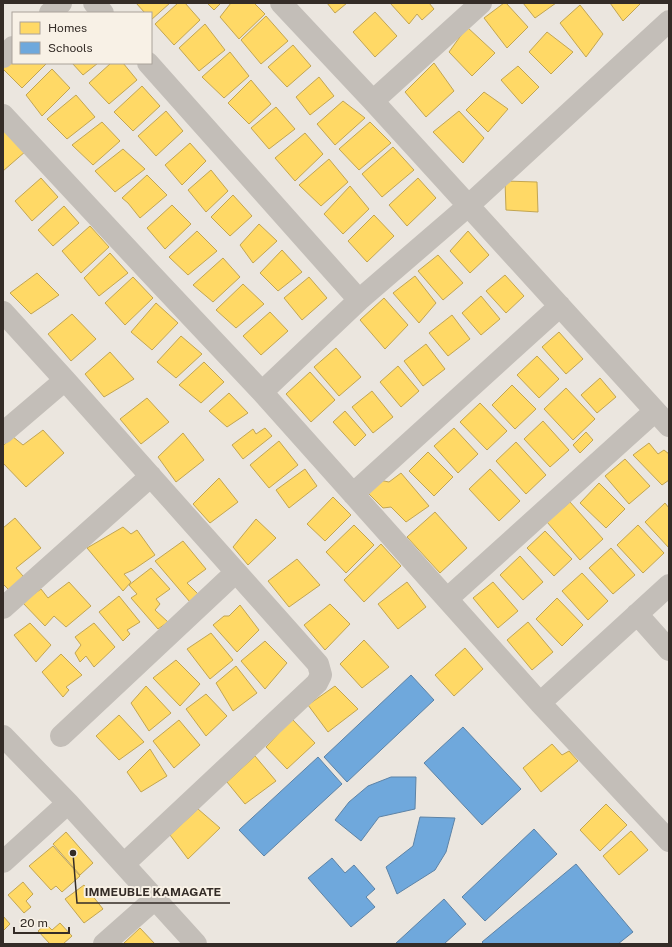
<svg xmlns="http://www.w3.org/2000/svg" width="672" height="947" viewBox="0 0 672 947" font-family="'Public Sans',sans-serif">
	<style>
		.homes { fill: #ffd966; stroke: #c2a553 }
		.schools { fill: #6fa8dc; stroke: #5d83a6 }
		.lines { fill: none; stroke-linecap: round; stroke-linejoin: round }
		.minor { stroke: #c3beb8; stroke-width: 22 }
		.leader { fill: none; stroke: #342c27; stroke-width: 1.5 }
		.callout-dot { fill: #342c27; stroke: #f8f1e6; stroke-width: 1.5 }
		.callout-label { font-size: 12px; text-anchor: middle; font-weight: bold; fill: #342c27; stroke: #f8f1e6; stroke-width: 4; stroke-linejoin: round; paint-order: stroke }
	</style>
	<rect width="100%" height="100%" fill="#ebe6df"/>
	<path class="homes" d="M136,3H170L151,20V13H145Z
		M178,3H185L200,20L174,45L155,24Z
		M207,3H221L214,10Z
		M231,3H254L265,14L239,39L220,17Z
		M327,3H347L335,13Z
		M390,3H429L434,9L422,20L417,14L409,24Z
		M504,3H506L528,27L507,48L484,18Z
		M523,3H556L535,18Z
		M610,3H641L623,21Z
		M580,5L603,34L586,57L560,23Z
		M375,12L397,36L375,57L353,32Z
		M266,16L288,41L261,64L241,40Z
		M205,24L225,50L199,71L179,48Z
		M467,27L495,53L472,76L449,52Z
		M547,32L573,52L551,74L529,52Z
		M293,45L311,66L287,87L268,67Z
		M13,51V63H47L22,88L3,69V61Z
		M230,52L249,76L224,98L202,77Z
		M72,63H98L83,75Z
		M111,63H123L137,80L109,104L89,83Z
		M434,63L454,91L426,117L405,92Z
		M518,66L539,87L522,104L501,80Z
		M52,69L70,88L42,116L26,95Z
		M319,77L334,96L310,115L296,97Z
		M251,80L271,104L249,124L228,103Z
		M142,86L160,106L133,131L114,112Z
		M484,92L508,109L488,132L466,110Z
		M76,95L95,117L67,139L47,119Z
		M343,101L365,118L335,145L317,124Z
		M276,107L295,129L269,149L251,128Z
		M166,111L183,131L156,156L138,136Z
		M459,111L484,138L463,163L433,132Z
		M102,122L120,141L93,165L72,145Z
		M370,122L391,143L359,170L339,149Z
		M6,129L26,151L3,171V132Z
		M305,133L323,154L295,181L275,158Z
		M190,143L206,161L182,185L165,165Z
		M393,147L414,170L382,197L362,174Z
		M123,149L145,169L115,192L95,171Z
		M329,159L348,182L321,206L299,185Z
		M211,170L228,191L206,212L188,190Z
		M147,175L167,195L140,218L128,203L122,198Z
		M41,178L58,197L32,221L15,201Z
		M418,178L436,198L407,226L389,205Z
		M505,181L537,182L538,212L506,210Z
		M350,186L369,209L343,234L324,214Z
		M233,195L252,216L230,236L211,217Z
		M172,205L191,224L165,249L147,228Z
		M64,206L79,223L53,246L38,230Z
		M374,215L394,236L367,262L348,241Z
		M259,224L277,241L253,263L240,245Z
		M90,226L109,247L81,273L62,251Z
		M197,231L217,251L188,275L169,257Z
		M468,231L489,255L470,273L450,251Z
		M282,250L302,272L278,291L260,273Z
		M110,253L128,273L99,296L84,278Z
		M438,255L463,283L443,300L418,271Z
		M223,258L240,277L213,302L193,285Z
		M37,273L59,295L31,314L10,293Z
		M505,275L524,296L506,313L486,291Z
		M415,276L436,303L419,323L393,293Z
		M133,277L153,298L125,325L105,303Z
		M309,277L327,298L302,320L284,298Z
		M243,284L264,304L236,328L216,310Z
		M481,296L500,319L481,335L462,313Z
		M384,298L408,325L385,349L360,320Z
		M156,303L178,323L152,350L131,332Z
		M270,312L288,331L261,355L243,336Z
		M72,314L96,339L71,361L48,334Z
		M452,315L470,339L448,356L429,333Z
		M559,332L583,359L566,374L542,347Z
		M181,336L202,354L176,378L157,362Z
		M426,344L445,369L423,386L404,361Z
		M336,348L361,377L339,396L314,367Z
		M110,352L134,379L104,397L85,374Z
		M537,356L559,379L539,398L517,375Z
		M204,362L224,382L201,403L179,385Z
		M398,366L419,391L401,407L380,382Z
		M310,372L335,400L311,422L286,394Z
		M600,378L616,397L597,413L581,395Z
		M512,385L536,409L515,429L492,405Z
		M566,388L595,419L573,440L544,409Z
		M372,391L393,417L373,433L352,407Z
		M229,393L248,413L227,427L209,411Z
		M147,398L169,422L141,444L120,419Z
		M480,403L507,431L487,450L460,422Z
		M345,411L366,435L355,446L333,422Z
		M543,421L569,450L550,467L524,439Z
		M265,428L272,436L243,459L232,445L253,429L256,434Z
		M454,428L478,454L458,473L434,446Z
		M43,430L64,453L26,487L3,463V446L12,436L23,445Z
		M586,432L593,440L580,453L573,445Z
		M183,433L204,460L176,482L158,457Z
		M279,441L298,465L269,488L250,465Z
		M516,442L546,475L526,494L496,461Z
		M649,443L658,454L664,450L669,454V480L662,485L633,455Z
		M428,452L453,477L434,496L409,471Z
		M625,459L650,486L629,504L605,476Z
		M305,469L317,486L289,508L276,490Z
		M490,469L520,501L499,521L469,489Z
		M401,473L429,506L406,522L391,507L383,508L367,492L379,480L389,482Z
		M219,478L238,502L210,523L193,504Z
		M599,483L625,509L606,528L580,503Z
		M333,497L351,515L325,541L307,524Z
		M570,502L603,539L580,560L547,522Z
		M665,503L669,508V548L645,522Z
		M435,512L467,548L440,573L407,537Z
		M15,518L41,548L16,568L23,576L9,590L3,584V528Z
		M256,519L276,538L248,565L233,547Z
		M354,525L374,545L346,573L326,552Z
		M638,525L664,553L643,573L617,545Z
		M123,527L131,534L137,530L155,555L133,570L124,574L131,582L123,591L87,548Z
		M545,531L572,559L554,576L527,548Z
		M183,541L206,569L187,583L199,595L190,602L155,561Z
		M381,544L401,566L364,602L344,580Z
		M611,548L635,575L613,594L589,568Z
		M520,556L543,582L523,600L500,575Z
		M297,559L320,585L289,607L268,581Z
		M151,568L170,589L156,599L160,604L155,610L168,622L158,629L131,598L137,594L129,585Z
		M582,573L608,601L588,620L562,591Z
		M69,582L91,606L66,627L54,616L45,626L22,602L41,589L48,598Z
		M407,582L426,607L398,629L378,604Z
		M493,582L518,611L498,628L473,598Z
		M119,596L140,622L127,630L130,634L123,641L99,612Z
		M557,598L583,625L562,646L536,619Z
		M330,604L350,624L325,650L304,625Z
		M240,605L259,630L237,652L213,625L224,616H229Z
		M528,622L553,652L532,670L507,640Z
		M30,623L51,645L36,662L14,635Z
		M94,623L115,647L94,667L86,656L80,662L75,653L81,645L75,637Z
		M211,633L233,660L210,679L187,649Z
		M364,640L389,667L362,688L340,664Z
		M265,641L287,663L265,689L241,661Z
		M465,648L483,669L454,696L435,675Z
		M61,654L82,675L66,687L69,690L63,697L42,672Z
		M176,660L200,684L180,706L153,678Z
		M236,666L257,693L233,711L216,683Z
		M146,686L171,713L149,731L131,703Z
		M335,686L358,709L328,732L308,705Z
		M206,694L227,716L206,736L186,709Z
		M119,715L144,742L119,760L96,736Z
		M292,719L315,743L287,769L266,747Z
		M179,720L200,745L174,768L153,741Z
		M552,744L562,755L569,751L578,761L541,792L523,768Z
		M150,749L167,776L141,792L127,772Z
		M255,756L276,781L245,804L227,782Z
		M606,804L627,825L600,851L580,830Z
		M198,809L220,828L188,859L170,835Z
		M631,831L648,850L619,875L603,856Z
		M66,832L93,863L80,875L53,844Z
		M53,846L80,876L62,892L56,886L51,890L29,866Z
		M23,882L33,894L26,901L31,907L24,913L8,895Z
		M84,885L103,909L84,923L65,899Z
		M3,916L10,924L3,931Z
		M60,923L72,936L63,944H50L38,931L46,924L52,930Z
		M140,928L155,944H123Z"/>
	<path class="schools" d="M411,675L434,700L347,782L324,757Z
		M463,727L521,789L482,825L424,763Z
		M318,757L342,784L264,856L239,830Z
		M391,777H416L415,809L379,817L361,841L335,820L349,802L368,786Z
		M420,817L455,818L446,852L435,870L397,894L386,867L413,846Z
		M534,829L557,854L485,921L462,897Z
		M332,858L345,873L354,865L375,889L366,897L375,907L351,927L308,878Z
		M576,864L633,932L618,944H484L482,942Z
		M444,899L466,924L444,944H395Z"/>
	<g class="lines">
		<path class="minor" d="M94,3L103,13
			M281,3L373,101L669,426
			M50,13L61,3
			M3,57L13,47
			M148,63L359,300
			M373,101L481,3
			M3,115L150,273L262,392L540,703L669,841
			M3,312L65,380L318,664L321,675L317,683L124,864
			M262,392L359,300L468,206L669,21
			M3,433L65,380
			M353,494L560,306
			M447,599L655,411
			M3,608L151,476
			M637,614L669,650
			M540,703L669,585
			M3,736L68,803L196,944
			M61,736L236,572
			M3,862L68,803
			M104,944L156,898"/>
	</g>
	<path class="leader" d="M73 853L77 903H230"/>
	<circle class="callout-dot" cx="73" cy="853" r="4"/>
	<g class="callout-label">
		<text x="153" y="896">IMMEUBLE KAMAGATE</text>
	</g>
	<rect width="672" height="947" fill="none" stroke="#342c27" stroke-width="8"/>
	<rect x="12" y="12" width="140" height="52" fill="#f8f1e6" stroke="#aaa29a"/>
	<rect x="20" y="22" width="20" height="12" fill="#ffd966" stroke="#aaa29a"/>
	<text x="48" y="32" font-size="12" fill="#342c27">Homes</text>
	<rect x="20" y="42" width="20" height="12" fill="#6fa8dc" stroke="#aaa29a"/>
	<text x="48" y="52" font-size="12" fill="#342c27">Schools</text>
	<path d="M14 927v6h55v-6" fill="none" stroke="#342c27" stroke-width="2"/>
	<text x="20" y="927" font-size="12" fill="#342c27" stroke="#f8f1e6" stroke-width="3" paint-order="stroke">20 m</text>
</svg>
